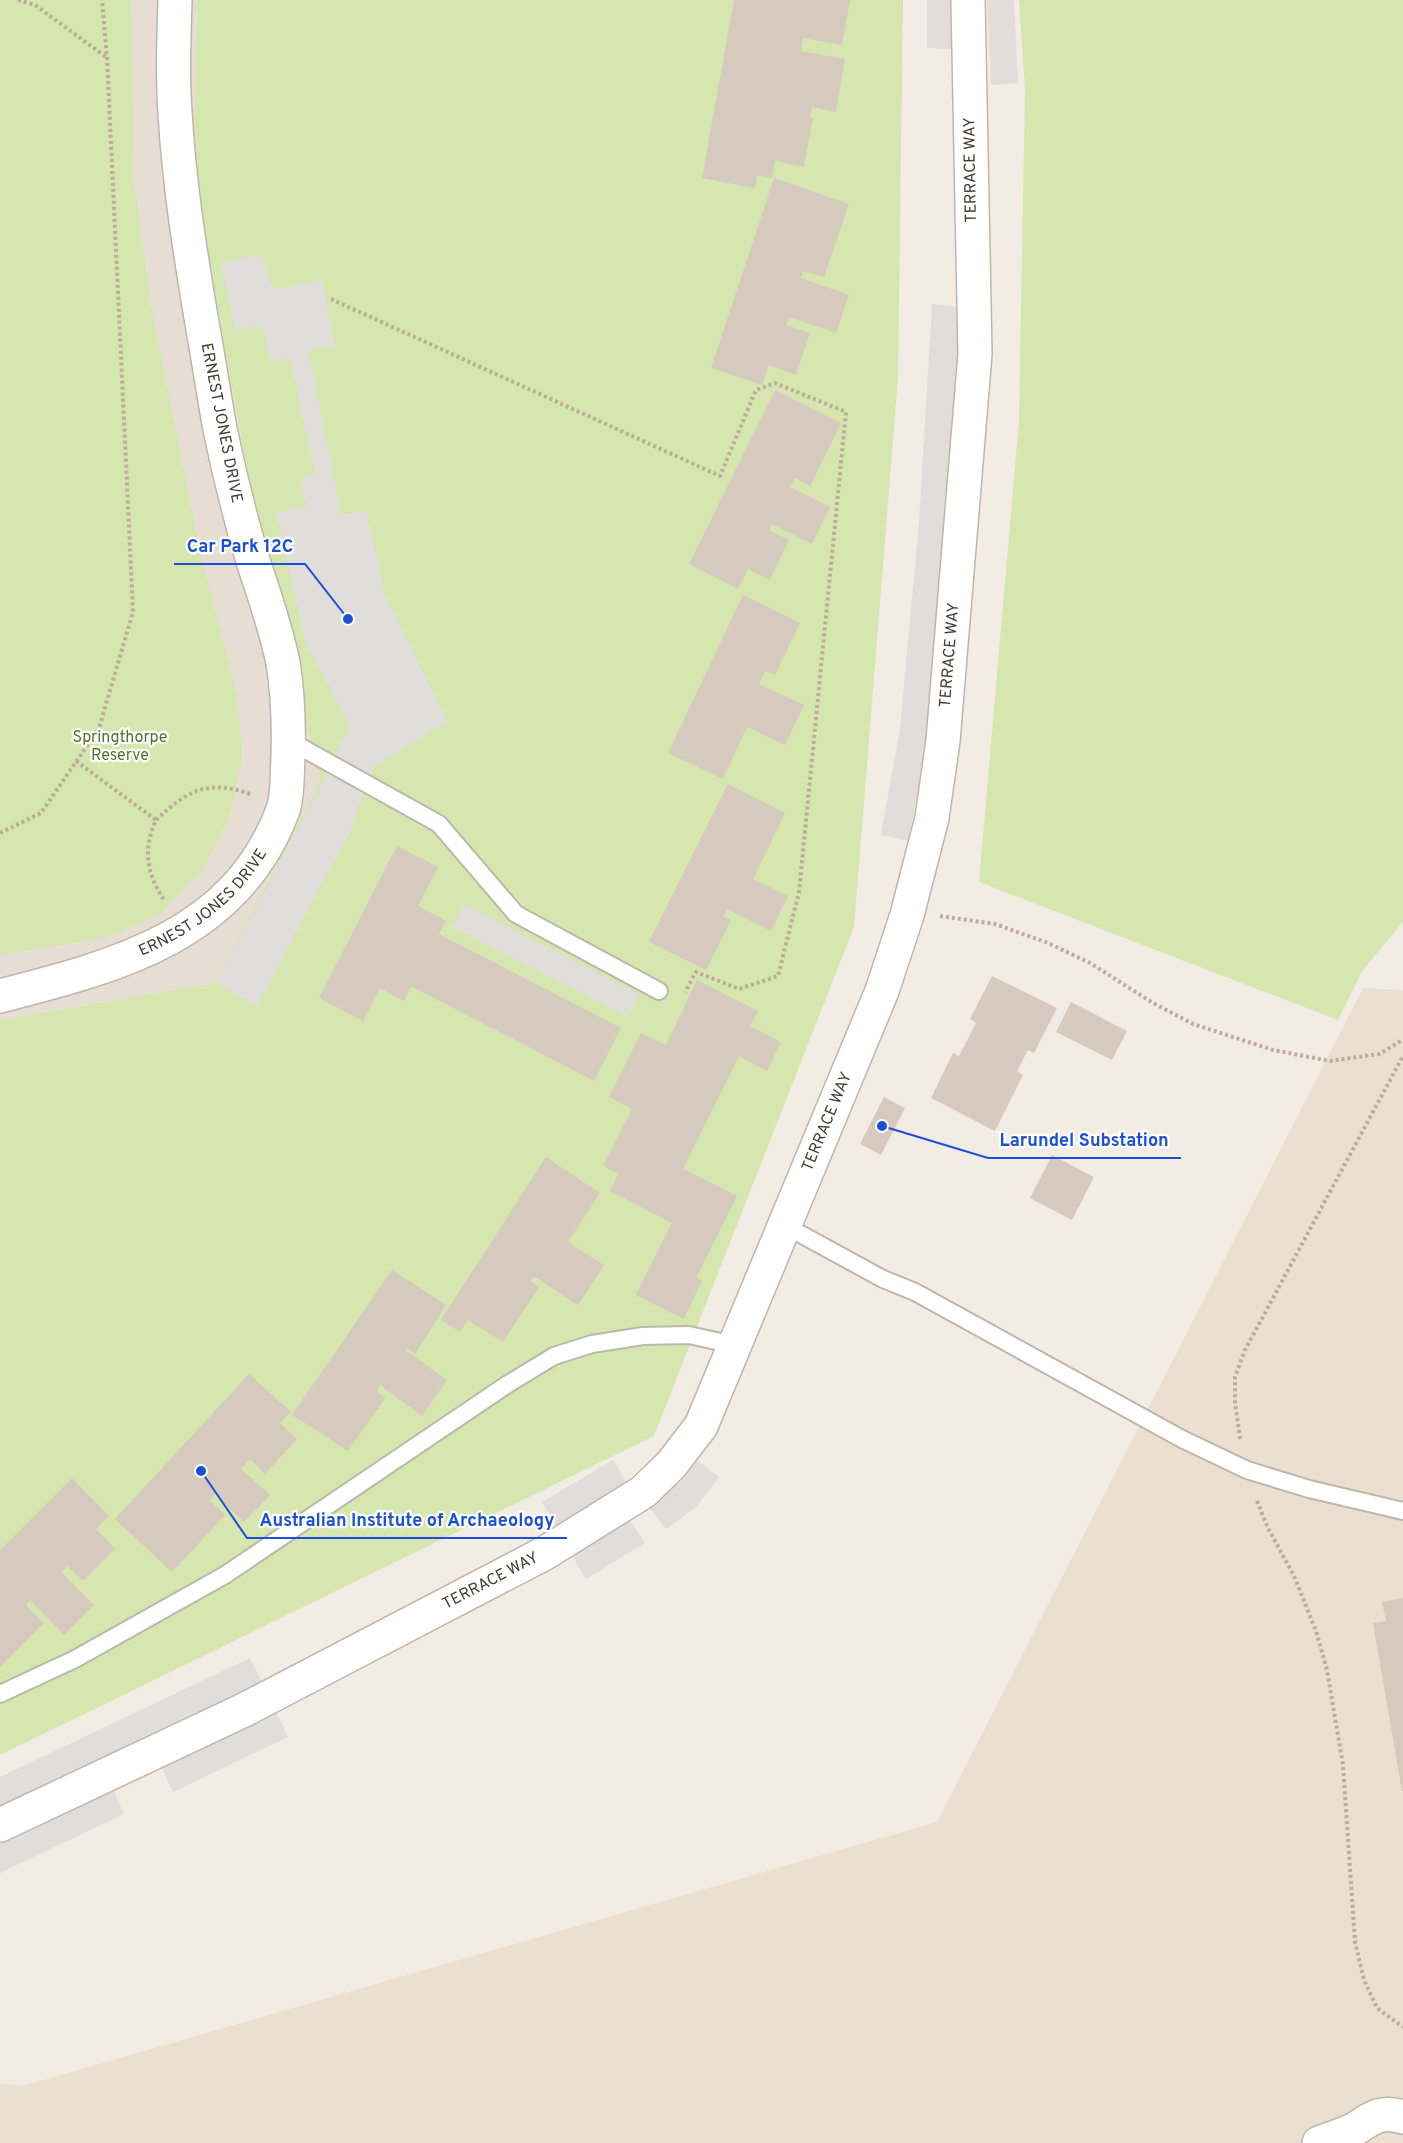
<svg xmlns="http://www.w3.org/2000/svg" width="1403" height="2143" viewBox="0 0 1403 2143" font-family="Overpass,sans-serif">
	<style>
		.residential { fill: #e6ddd3 }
		.education { fill: #ebdfcf }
		.green { fill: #d6e6af }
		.parking { fill: #e0ddda }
		.building { fill: #d6c9be }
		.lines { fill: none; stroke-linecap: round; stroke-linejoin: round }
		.service-casing { stroke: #c0b5ab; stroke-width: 20 }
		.minor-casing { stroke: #c0b5ab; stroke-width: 36 }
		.path { stroke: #bfab9a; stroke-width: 4; stroke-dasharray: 3 3; stroke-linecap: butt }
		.service { stroke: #fff; stroke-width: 16 }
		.minor { stroke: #fff; stroke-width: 33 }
		.labels { text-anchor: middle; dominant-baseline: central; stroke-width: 4.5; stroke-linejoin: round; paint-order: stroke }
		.street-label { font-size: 16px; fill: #443c35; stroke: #fff }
		.park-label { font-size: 16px; fill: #53742a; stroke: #fff }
		.leader { fill: none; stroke: #1d4ed8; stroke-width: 2 }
		.callout-dot { fill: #1d4ed8; stroke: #fff; stroke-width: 2 }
		.callout-label { font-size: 18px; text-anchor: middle; font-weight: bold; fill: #1d4ed8; stroke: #fff; stroke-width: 4.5; stroke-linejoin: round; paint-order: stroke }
	</style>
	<rect width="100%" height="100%" fill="#f2ece5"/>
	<path class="residential" d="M0,0H197L193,180L256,515L320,782L215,983L0,1020Z"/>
	<path class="education" d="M1363,988L1403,990V2143H0V2083L23,2086L937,1822Z"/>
	<path class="green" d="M0,0H131L134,181L151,305L200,551L238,700L242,759L229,819L200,873L160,914L107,937L0,955Z
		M197,0H903L898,378L854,927L654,1436L0,1755V1020L215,983L320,782L256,515L193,180Z
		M1019,0H1403V922L1362,971L1338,1020L979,882L1019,421L1025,90Z"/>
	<path class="parking" d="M927,0H956L955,49L927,48Z
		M987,0H1014L1018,83L991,85Z
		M261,254L273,287L277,289L322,279L335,346L308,350L341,515L366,510L385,595L447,721L374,767L349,833L257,1006L216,983L323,781L350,725L305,642L276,512L306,506L300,478L315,475L291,363L287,359L271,362L262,326L235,330L221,263Z
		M932,304L961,307L953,440L927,745L908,841L881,835L900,728L919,523Z
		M464,904L640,995L628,1017L453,927Z
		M613,1460L628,1485L557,1527L542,1502Z
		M698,1461L719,1477L697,1506L666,1529L649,1507L630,1520L645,1543L586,1579L571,1554L681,1482Z
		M250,1658L288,1737L173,1792L161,1766L113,1789L124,1814L0,1873V1777Z"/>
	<path class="building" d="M734,0H850L842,45L803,38L801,51L845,59L836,112L812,107L810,117L813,118L804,167L775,161L772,178L757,175L755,188L702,178Z
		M774,178L849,204L824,277L803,271L801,278L849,295L836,333L789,317L786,325L810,333L796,375L769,365L762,385L711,368Z
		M775,390L841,423L810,486L795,478L790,487L830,507L812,544L772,524L769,530L789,540L770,580L748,569L738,589L689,564Z
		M743,595L800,623L775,675L765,671L759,684L804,705L785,745L747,727L723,779L668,753Z
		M728,784L785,813L753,879L788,896L771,931L727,909L723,917L731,920L706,970L649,942Z
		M397,846L438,867L418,906L446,921L439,934L621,1028L594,1081L411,986L404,1001L380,988L363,1021L319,998Z
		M992,976L1057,1008L1034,1053L1028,1050L1017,1071L1023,1075L995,1131L931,1098L953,1053L959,1056L976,1023L970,1019Z
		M697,980L758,1011L750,1026L781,1042L767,1071L739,1056L683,1169L737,1196L696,1278L702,1281L684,1319L636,1295L672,1223L610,1191L618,1174L603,1166L632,1109L609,1097L641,1033L666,1045Z
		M1071,1002L1127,1031L1112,1060L1056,1032Z
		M884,1097L905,1108L881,1155L860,1144Z
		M1052,1155L1094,1177L1072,1220L1030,1198Z
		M546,1157L600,1193L568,1242L604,1265L578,1305L534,1276L531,1281L539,1287L503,1342L468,1320L460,1332L441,1320Z
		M392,1270L446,1305L415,1354L408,1349L406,1351L447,1380L422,1416L380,1385L377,1392L385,1398L348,1451L292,1415Z
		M249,1374L291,1412L280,1423L297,1439L265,1474L250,1459L241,1469L270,1495L244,1522L215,1494L210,1501L225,1515L172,1572L115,1519Z
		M72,1478L109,1516L96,1529L115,1549L83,1581L67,1566L61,1572L94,1605L64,1635L30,1600L26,1605L44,1623L0,1667V1550Z
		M1403,1598V1791H1402L1373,1623L1386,1621L1382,1602Z"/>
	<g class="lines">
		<g class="service-casing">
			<path id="service" d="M288,740L439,824L516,914L659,991
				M784,1225L883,1279L915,1292L1182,1439L1247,1470L1309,1489L1403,1511
				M0,1694L75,1659L225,1575L508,1384L554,1356L592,1344L643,1336L689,1335L734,1345"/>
		</g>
		<g class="minor-casing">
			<g id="minor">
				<path id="s1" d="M0,996C117,966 236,936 283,810C288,795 287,774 288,757C289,726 288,694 283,663C276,628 264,594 253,561C240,517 229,473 220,429C214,396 209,362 203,329C191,258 179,185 175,112C172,75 174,38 175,0"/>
				<path id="s2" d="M0,1825L244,1710L545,1553L643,1492L671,1465L701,1426L882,991L907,915L932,818L943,741L975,354L968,0"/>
				<path d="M1319,2143C1331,2138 1344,2135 1355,2129C1372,2118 1381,2110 1403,2117"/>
			</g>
		</g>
		<path class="path" d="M18,0L35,5L106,57
			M331,299L720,476L756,390L775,383L846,412L799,892L778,976L739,989L696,972L685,992
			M76,761L156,820C143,848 146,873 164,900
			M156,820C189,789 208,779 253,795
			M0,833L41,813L99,728L133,612L107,58L102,0
			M940,916L995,924L1048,943L1090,963L1153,1003L1193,1024L1273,1050L1330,1061L1379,1054L1403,1040
			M1240,1439L1235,1402V1377L1245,1350L1403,1056
			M1257,1501L1268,1528L1294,1576L1316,1631L1327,1670L1343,1765L1355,1942L1364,1980L1377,2008L1403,2027"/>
		<use href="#service" class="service"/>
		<use href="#minor" class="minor"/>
	</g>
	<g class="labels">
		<g class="street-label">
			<text transform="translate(971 170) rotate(-91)">TERRACE WAY</text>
			<text transform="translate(221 423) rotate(79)">ERNEST JONES DRIVE</text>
			<text stroke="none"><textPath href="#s2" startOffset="1628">TERRACE WAY</textPath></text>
			<text stroke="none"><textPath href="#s1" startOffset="228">ERNEST JONES DRIVE</textPath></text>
			<text stroke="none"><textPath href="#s2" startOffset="1142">TERRACE WAY</textPath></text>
			<text stroke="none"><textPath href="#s2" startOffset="548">TERRACE WAY</textPath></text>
		</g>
		<g class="park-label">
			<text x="120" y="738">Springthorpe<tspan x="120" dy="18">Reserve</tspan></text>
		</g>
	</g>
	<path class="leader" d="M348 619L305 564H174M882 1126L988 1158H1181M201 1471L247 1538H567"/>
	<g class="callout-dot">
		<circle cx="348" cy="619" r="6"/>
		<circle cx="882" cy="1126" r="6"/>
		<circle cx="201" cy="1471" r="6"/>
	</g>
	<g class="callout-label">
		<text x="240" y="552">Car Park 12C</text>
		<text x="1084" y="1146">Larundel Substation</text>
		<text x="407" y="1526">Australian Institute of Archaeology</text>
	</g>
</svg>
